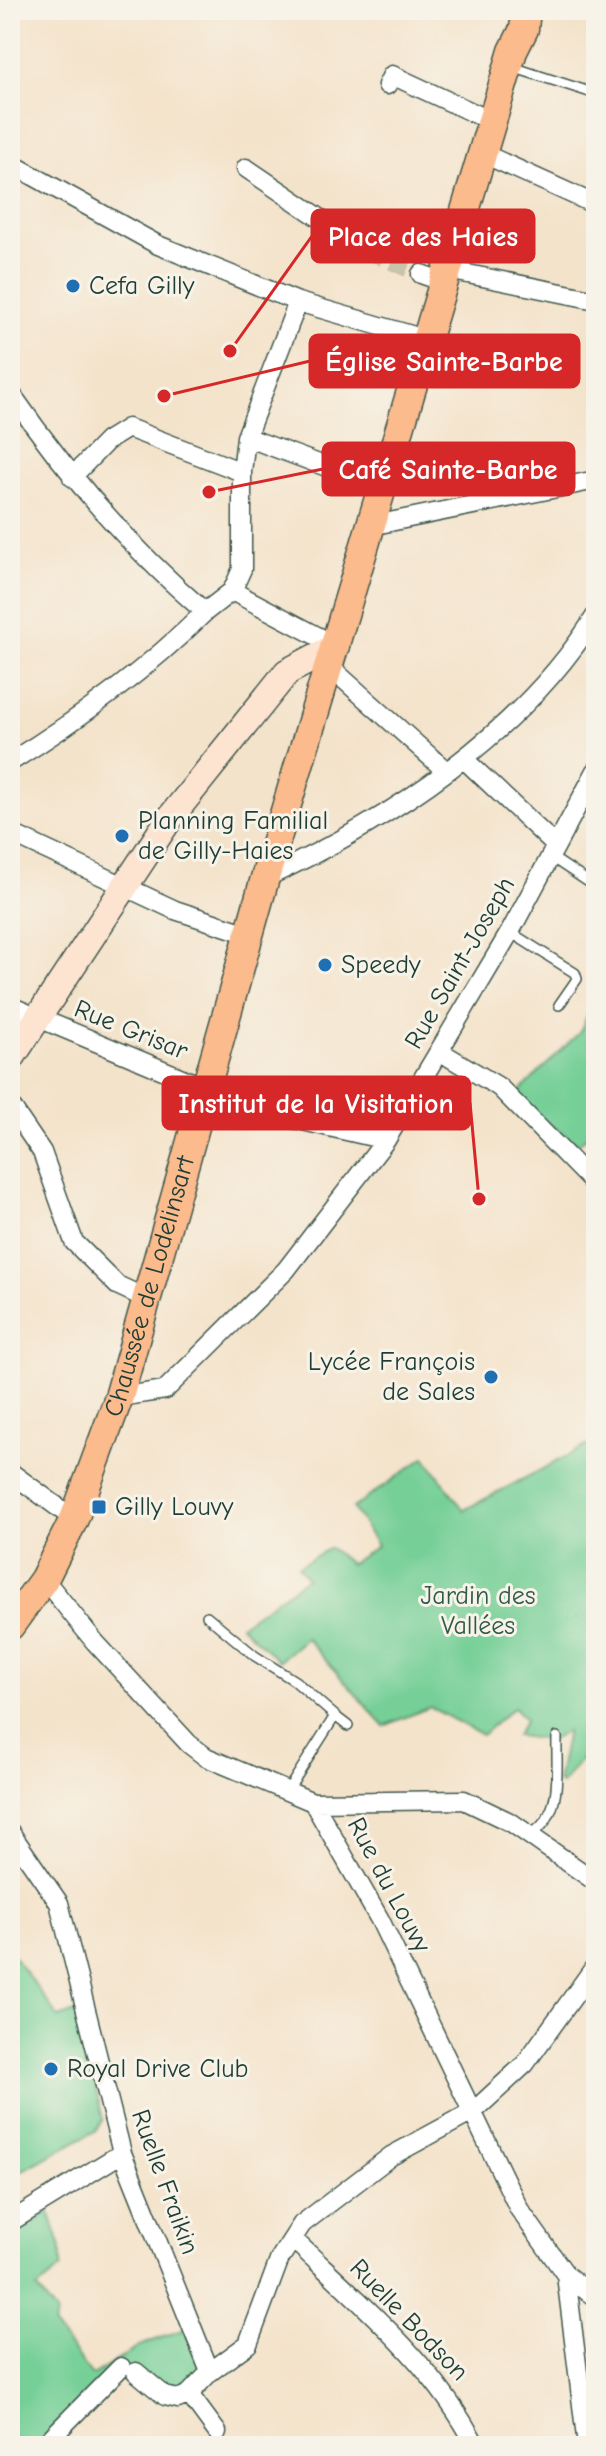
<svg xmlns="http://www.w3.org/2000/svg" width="606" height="2456" viewBox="0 0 606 2456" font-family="'Comic Neue',sans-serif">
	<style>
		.green { fill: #74cf96; stroke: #4a8665; stroke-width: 2 }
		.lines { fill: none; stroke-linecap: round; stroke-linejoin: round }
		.minor-tunnel { stroke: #c9c2ad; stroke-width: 18; stroke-dasharray: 18 9; stroke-linecap: butt }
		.service-casing { stroke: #3f564b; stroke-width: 12 }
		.minor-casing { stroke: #3f564b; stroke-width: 21 }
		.secondary-casing { stroke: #3f564b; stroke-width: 29 }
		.primary-casing { stroke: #3f564b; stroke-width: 31 }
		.service { stroke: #fff; stroke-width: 9 }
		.minor { stroke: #fff; stroke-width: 18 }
		.secondary { stroke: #fde4d1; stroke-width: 26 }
		.primary { stroke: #fbbb8c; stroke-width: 28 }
		.tram { stroke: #1f3d34; stroke-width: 2 }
		.poi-dot { fill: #1f6fb2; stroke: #f7f3e8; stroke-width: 3 }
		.labels { text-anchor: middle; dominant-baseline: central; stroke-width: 6; stroke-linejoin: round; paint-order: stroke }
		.poi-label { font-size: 26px; fill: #1f3d34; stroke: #f7f3e8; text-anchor: start }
		.street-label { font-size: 26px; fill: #1f3d34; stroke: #f7f3e8 }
		.park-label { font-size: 26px; fill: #305a48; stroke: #f7f3e8 }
		.leader { fill: none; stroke: #d62828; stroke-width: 3 }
		.callout-dot { fill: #d62828; stroke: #f7f3e8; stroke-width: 3 }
		.callout { fill: #d62828; stroke: #d62828; stroke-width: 3 }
		.callout-label { font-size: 28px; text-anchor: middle; font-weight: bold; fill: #fff }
	</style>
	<rect width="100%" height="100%" fill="#f7f3e8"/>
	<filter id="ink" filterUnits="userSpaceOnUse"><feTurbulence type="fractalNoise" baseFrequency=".0125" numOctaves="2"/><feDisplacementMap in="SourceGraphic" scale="16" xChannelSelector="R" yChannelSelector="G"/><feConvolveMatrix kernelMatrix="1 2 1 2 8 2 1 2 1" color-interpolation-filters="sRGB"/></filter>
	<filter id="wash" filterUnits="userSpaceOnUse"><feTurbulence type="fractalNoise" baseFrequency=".006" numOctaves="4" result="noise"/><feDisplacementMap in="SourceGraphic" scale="32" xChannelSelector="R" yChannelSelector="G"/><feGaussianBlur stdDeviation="1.8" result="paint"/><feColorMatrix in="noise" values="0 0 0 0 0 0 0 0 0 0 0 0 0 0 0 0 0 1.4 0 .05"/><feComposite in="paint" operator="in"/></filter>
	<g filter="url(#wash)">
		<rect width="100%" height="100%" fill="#f4e3cb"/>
		<path class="green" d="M596,996V1129L578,1144L512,1099L580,1032Z
			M596,1441V1741L561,1784L557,1782L567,1731L552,1740L516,1736L525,1720L514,1707L482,1735L430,1707L384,1726L306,1638L279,1661L240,1625L307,1578L298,1566L330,1548L350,1564L377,1546L353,1508L425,1457L464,1510Z
			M10,1951L59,2018L77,2011L103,2119L95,2131L10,2177Z
			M49,2211L61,2248V2268L37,2289L57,2314L53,2325L92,2376L140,2346L184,2329L202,2370L171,2391L121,2367L53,2446H20L10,2434V2239Z"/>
	</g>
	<g filter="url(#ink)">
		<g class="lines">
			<path class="minor-tunnel" d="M367,250L421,274"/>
			<g class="service-casing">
				<path id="service" d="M512,67L596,94
					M551,857L596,887
					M510,932L575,973L577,979L559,1005
					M207,1616L255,1656L295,1681L335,1716L288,1790
					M335,1716L348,1726
					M530,1835C564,1815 556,1771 557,1737"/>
			</g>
			<g class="minor-casing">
				<path id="minor" d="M387,85L392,75L493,122
					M484,154L596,205
					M10,163L158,245L298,302L428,340
					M246,168L367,250
					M448,270L596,300
					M421,274L444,282
					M10,392C66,473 130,548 205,612L232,591L242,569V472L128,428L107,441L72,477
					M246,437L381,487
					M242,472L246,437L298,302
					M370,526L596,480
					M232,591L336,646
					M330,667L445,770
					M464,759L556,846
					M10,762C80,719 146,670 205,612
					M10,833L175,910L251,935
					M265,878C389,821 523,733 596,615
					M10,1006L206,1088L285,1117L386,1140
					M439,1051L499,1087L596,1186
					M10,1105L42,1152L74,1242L117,1285L147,1299
					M119,1397L165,1390L286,1270L386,1140L510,932L596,771
					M10,1472L74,1519
					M44,1579L95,1642L189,1744L206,1757L313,1802L380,1920L519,2209L566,2275L596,2298
					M313,1802L464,1800L512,1823L596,1882
					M10,1832L59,1903L122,2153L210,2372
					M10,2222L122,2153
					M293,2239C359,2302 434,2364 476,2446
					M566,2275L587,2446
					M136,2372L165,2396L178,2399L189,2394L210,2372L248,2344L280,2258L302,2224L391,2156L474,2111L525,2064L596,1965
					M189,2394L217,2432
					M43,2446L121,2367"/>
			</g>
			<g class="secondary-casing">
				<path id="secondary" d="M10,1060L170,818L287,672L336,646"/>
			</g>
			<g class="primary-casing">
				<g id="primary">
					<path id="s1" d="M10,1626L44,1579L74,1519L119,1397L265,878L513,51L524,29L526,10"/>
				</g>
			</g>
			<use href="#service" class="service"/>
			<use href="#minor" class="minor"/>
			<use href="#secondary" class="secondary"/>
			<use href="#primary" class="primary"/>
			<path class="tram" d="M10,2443L13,2446"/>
		</g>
	</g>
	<g class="poi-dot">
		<circle cx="73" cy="286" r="8"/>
		<circle cx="122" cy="836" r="8"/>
		<circle cx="325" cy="965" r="8"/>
		<circle cx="491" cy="1377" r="8"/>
		<rect x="91" y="1499" width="16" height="16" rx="4"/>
		<circle cx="51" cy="2069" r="8"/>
	</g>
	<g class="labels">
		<g class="poi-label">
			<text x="89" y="286">Cefa Gilly</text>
			<text x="138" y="821">Planning Familial<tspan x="138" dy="30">de Gilly-Haies</tspan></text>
			<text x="341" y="965">Speedy</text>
			<text x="475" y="1362" text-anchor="end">Lycée François<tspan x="475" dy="30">de Sales</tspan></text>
			<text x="115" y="1507">Gilly Louvy</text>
			<text x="67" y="2069">Royal Drive Club</text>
		</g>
		<g class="street-label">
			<text transform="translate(460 963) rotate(-60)">Rue Saint-Joseph</text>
			<text transform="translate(131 1030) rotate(22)">Rue Grisar</text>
			<text stroke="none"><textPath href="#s1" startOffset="370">Chaussée de Lodelinsart</textPath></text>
			<text transform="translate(389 1885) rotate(62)">Rue du Louvy</text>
			<text transform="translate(165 2182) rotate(70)">Ruelle Fraikin</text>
			<text transform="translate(409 2320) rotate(46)">Ruelle Bodson</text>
		</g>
		<g class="park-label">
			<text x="478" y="1596">Jardin des<tspan x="478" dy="30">Vallées</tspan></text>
		</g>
	</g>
	<path class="leader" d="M230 351L312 236M164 396L310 361M209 492L323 469M479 1199L470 1103"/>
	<g class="callout-dot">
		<circle cx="230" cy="351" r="8"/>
		<circle cx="164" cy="396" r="8"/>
		<circle cx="209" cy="492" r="8"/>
		<circle cx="479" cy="1199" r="8"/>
	</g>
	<g class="callout">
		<rect x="312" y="210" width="222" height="52" rx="8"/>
		<rect x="310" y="335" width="269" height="52" rx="8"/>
		<rect x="323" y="443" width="251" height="52" rx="8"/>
		<rect x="163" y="1077" width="307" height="52" rx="8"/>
	</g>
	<g class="callout-label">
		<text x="423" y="246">Place des Haies</text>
		<text x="444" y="371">Église Sainte-Barbe</text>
		<text x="448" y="479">Café Sainte-Barbe</text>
		<text x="316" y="1113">Institut de la Visitation</text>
	</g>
	<rect width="606" height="2456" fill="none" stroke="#f7f3e8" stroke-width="40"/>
</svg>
